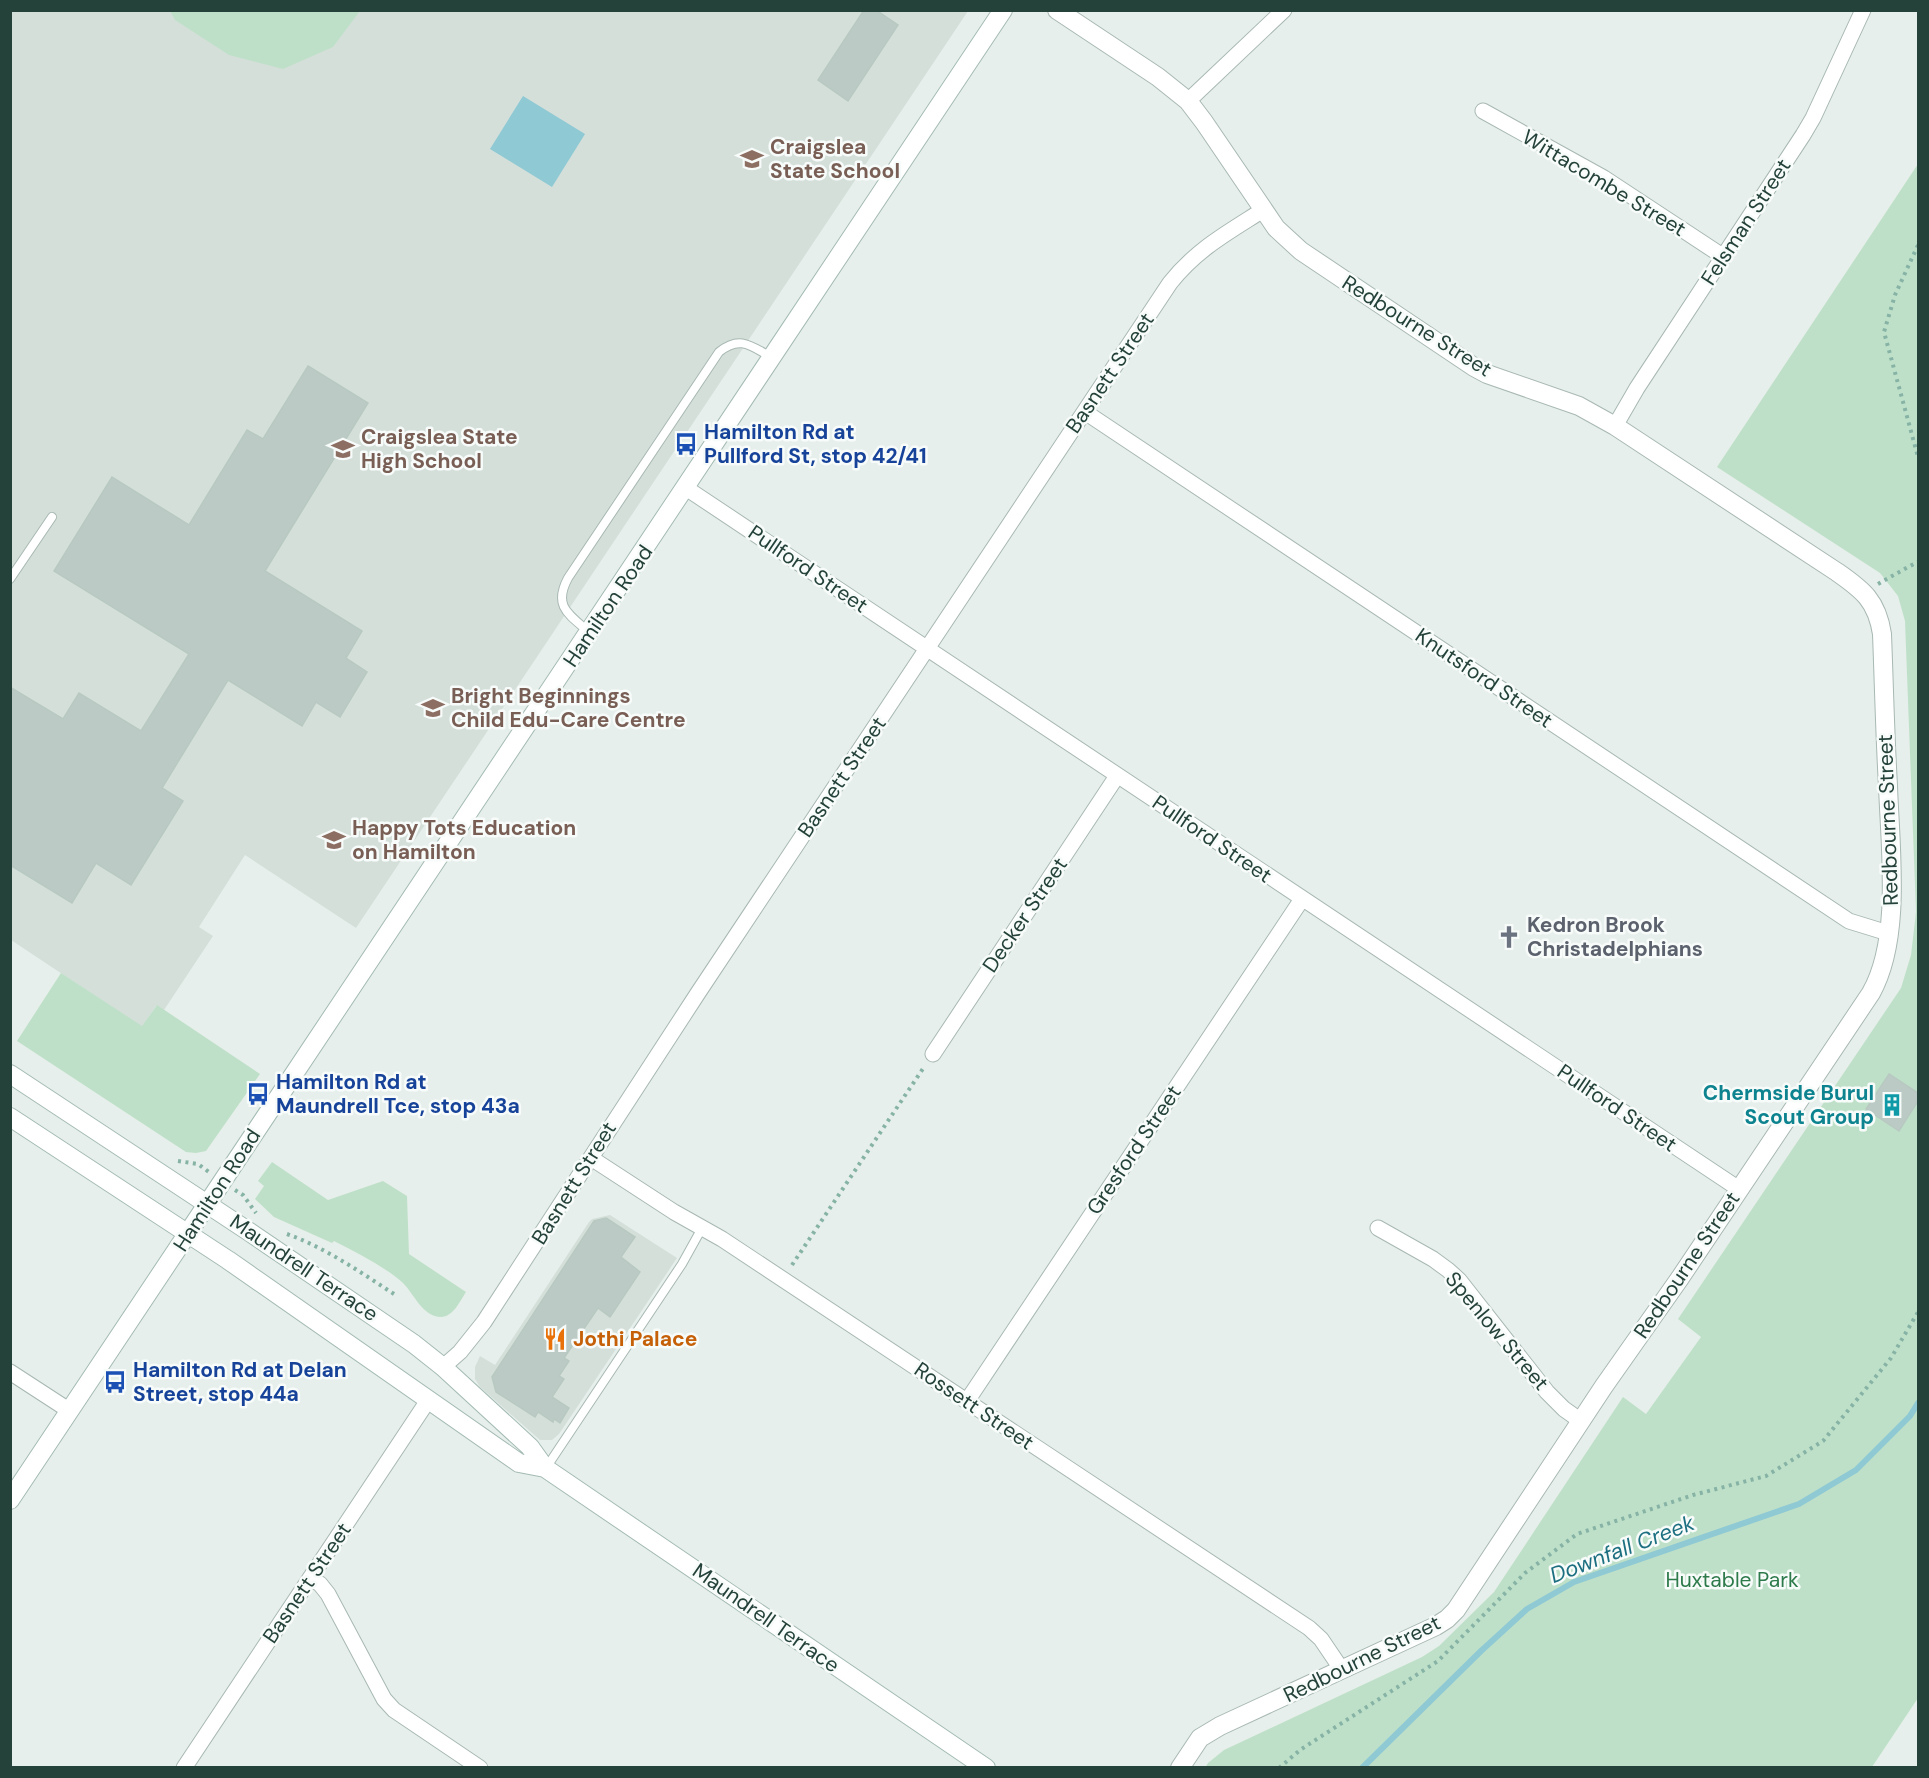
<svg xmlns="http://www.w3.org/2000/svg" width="1929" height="1778" viewBox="0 0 1929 1778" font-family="'DM Sans',sans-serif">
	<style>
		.built { fill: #d4dfda }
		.green { fill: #bfe0c8 }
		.water { fill: #8ec9d4 }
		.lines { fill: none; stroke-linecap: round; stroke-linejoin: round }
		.stream { stroke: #8ec9d4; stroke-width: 6 }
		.building { fill: #bbcac4; stroke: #b8c9c2; stroke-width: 1.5 }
		.service-casing { stroke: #a8b8b2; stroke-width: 10 }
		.minor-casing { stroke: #a8b8b2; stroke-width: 17 }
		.tertiary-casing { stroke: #a8b8b2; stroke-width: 20 }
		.secondary-casing { stroke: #a4bbb3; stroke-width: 20 }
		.path { stroke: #86b3a5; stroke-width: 4; stroke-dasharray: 3 4.5; stroke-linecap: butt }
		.service { stroke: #fff; stroke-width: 8 }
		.minor { stroke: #fff; stroke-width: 15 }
		.tertiary { stroke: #fff; stroke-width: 18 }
		.secondary { stroke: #fff; stroke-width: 18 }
		.labels { text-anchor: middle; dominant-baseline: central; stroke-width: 5; stroke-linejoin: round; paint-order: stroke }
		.education-label { font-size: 21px; font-weight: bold; fill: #785e54; stroke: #f7fbf9; text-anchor: start }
		.street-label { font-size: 21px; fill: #24423a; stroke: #f7fbf9 }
		.transit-label { font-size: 21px; font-weight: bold; fill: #164399; stroke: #f7fbf9; text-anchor: start }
		.worship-label { font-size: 21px; font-weight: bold; fill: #5b616d; stroke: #f7fbf9; text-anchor: start }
		.culture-label { font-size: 21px; font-weight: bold; fill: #0d838f; stroke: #f7fbf9; text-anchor: end }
		.food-label { font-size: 21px; font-weight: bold; fill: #c56008; stroke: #f7fbf9; text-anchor: start }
		.park-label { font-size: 21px; fill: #2d7a4b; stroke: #f7fbf9 }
		.water-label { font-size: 22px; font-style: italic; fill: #1c6f80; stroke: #f7fbf9 }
	</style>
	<rect width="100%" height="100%" fill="#e6efeb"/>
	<path class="built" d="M10,11H968L356,928L245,855L199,927L213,936L164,1010L156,1006L142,1027L11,940Z
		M610,1215L677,1258L559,1434L552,1440H540L480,1387L475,1379V1367L480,1356L495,1365L589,1222L592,1219Z"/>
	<path class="green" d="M170,11H360L333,47L283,69L229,55L175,20Z
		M1918,164V1698L1872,1767L1205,1768L1208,1763L1224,1750L1422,1657L1439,1646L1494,1592L1623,1397L1646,1414L1701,1337L1678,1319L1901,988L1911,955L1916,912L1905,621L1898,596L1880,573L1717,467Z
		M61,973L142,1026L157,1005L260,1074L206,1151L196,1153L186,1152L17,1041Z
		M272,1162L328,1200L383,1181L407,1196L409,1254L466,1292C460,1301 453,1317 441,1317C423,1317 414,1294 403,1283C384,1266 357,1253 334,1241L332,1243L274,1217L255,1199L264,1186L258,1181Z"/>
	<path class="water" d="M523,96L585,134L552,187L490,149Z"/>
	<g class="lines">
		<path class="stream" d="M1362,1768L1481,1651L1527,1609L1574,1582L1799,1504L1856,1470L1910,1416L1918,1403"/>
	</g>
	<path class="building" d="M864,10H876L898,25L848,101L818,80Z
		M308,366L368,403L265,571L362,631L346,658L367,672L340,717L316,702L302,726L228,680L162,788L183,801L131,885L96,863L72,903L10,865V687L63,719L79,693L141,731L189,654L54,571L112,477L189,525L247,430L263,439Z
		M1889,1074L1918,1093V1101L1899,1131L1866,1109Z
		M606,1218L635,1237L621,1257L640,1272L610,1317L598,1308L564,1358L569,1361L559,1376L564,1379L552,1397L569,1408L560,1423L554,1419L553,1422L538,1412L535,1417L496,1392L492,1377L594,1221Z"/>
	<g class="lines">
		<g class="service-casing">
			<path id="service" d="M10,579L52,517
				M589,632C568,614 553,606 568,578L719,352C740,335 751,346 771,357
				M546,1468L682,1264L702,1228"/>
		</g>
		<g class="minor-casing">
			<path id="minor" d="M1188,101L1284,10
				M1483,111L1604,178L1724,257
				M1085,412L1849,921L1888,933
				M1615,426L1637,388L1803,135L1813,118L1863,10
				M686,488L1739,1189
				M933,1054L1117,776
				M591,1158L674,1212L722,1239L1309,1628L1321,1639L1342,1670
				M1378,1228L1433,1259L1448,1270L1459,1280L1547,1392L1564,1409L1581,1421
				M443,1367L460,1352L484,1322L698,993L1170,283C1197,249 1227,233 1263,210
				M10,1372L70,1411
				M967,1401L1302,899
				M310,1578L320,1584L328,1594L384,1699L394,1710L480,1768
				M184,1768L429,1399"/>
		</g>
		<g class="tertiary-casing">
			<path id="tertiary" d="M1057,10L1158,77L1188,101L1204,122L1276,228L1301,251L1474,367L1487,374L1579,406L1615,426L1837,572C1863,590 1877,601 1882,634C1884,685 1885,735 1888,786C1890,847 1902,938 1871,993L1680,1278L1604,1386L1456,1610L1447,1619L1436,1626L1220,1726L1200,1738L1180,1768"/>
		</g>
		<g class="secondary-casing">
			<path id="secondary" d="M10,1074L248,1231L414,1344L443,1367L530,1447L545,1468L986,1768
				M10,1117L228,1260L519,1463L545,1468
				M10,1500L1003,10"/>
		</g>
		<path class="path" d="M1918,245L1895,295L1884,332L1918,457
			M1878,584L1908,567L1918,562
			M178,1161L198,1164L209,1172
			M235,1190L243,1195L256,1213
			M287,1234C326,1248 360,1272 394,1294
			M792,1265L924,1067
			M1279,1768L1300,1750L1438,1661L1525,1573L1577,1534L1693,1495L1766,1476L1823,1441L1891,1358L1918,1312"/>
		<use href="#service" class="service"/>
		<use href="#minor" class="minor"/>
		<use href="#tertiary" class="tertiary"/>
		<use href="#secondary" class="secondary"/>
	</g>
	<defs>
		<g id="school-bare" transform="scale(1.8)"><path d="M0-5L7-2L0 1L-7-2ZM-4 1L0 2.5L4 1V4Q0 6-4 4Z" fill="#8d6e63" stroke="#f7fbf9" stroke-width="2.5" paint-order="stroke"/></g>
		<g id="bus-bare" transform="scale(1.8)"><path d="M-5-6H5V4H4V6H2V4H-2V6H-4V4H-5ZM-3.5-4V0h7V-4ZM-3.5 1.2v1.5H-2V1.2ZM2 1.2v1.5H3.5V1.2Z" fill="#1a4fb4" stroke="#f7fbf9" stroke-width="2.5" paint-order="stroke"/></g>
		<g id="church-bare" transform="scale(1.8)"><path d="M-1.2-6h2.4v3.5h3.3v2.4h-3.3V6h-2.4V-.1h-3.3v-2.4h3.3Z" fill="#6b7280" stroke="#f7fbf9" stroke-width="2.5" paint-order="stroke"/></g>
		<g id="building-bare" transform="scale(1.8)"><path d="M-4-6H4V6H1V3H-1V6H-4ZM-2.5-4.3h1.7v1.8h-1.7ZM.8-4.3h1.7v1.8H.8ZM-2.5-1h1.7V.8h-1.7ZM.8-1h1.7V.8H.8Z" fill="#0f9aa8" stroke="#f7fbf9" stroke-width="2.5" paint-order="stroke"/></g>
		<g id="restaurant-bare" transform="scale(1.8)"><path d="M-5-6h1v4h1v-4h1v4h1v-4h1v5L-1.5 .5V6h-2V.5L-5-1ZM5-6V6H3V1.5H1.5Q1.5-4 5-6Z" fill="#e8710a" stroke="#f7fbf9" stroke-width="2.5" paint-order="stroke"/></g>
	</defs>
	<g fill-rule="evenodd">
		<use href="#school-bare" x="752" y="159"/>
		<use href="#bus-bare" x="686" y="444"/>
		<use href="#school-bare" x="343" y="449"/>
		<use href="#school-bare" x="433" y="708"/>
		<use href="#school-bare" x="334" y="840"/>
		<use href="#church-bare" x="1509" y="937"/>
		<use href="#bus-bare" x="258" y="1094"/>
		<use href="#building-bare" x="1892" y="1105"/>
		<use href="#restaurant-bare" x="555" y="1339"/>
		<use href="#bus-bare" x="115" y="1382"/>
	</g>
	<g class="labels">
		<g class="education-label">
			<text x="770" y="147">Craigslea<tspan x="770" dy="24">State School</tspan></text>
			<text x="361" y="437">Craigslea State<tspan x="361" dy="24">High School</tspan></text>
			<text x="451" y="696">Bright Beginnings<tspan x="451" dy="24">Child Edu-Care Centre</tspan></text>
			<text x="352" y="828">Happy Tots Education<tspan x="352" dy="24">on Hamilton</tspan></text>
		</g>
		<g class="street-label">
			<text transform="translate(1604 183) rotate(31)">Wittacombe Street</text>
			<text transform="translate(1746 222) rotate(-57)">Felsman Street</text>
			<text transform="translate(1417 326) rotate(32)">Redbourne Street</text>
			<text transform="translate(1110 373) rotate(-56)">Basnett Street</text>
			<text transform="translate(808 569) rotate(34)">Pullford Street</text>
			<text transform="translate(608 606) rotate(-56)">Hamilton Road</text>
			<text transform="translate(1484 678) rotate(34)">Knutsford Street</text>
			<text transform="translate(842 777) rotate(-56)">Basnett Street</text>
			<text transform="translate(1888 820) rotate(-92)">Redbourne Street</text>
			<text transform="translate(1212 839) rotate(34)">Pullford Street</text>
			<text transform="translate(1025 915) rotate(-56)">Decker Street</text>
			<text transform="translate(1617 1108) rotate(34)">Pullford Street</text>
			<text transform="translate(1134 1150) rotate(-56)">Gresford Street</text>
			<text transform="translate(574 1183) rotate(-58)">Basnett Street</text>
			<text transform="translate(217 1190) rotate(-57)">Hamilton Road</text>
			<text transform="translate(1687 1265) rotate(-56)">Redbourne Street</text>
			<text transform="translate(304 1268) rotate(34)">Maundrell Terrace</text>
			<text transform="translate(1497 1331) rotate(50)">Spenlow Street</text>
			<text transform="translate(974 1406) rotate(34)">Rossett Street</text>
			<text transform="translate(307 1583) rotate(-56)">Basnett Street</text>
			<text transform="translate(766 1618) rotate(35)">Maundrell Terrace</text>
			<text transform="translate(1362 1659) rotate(-26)">Redbourne Street</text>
		</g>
		<g class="transit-label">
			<text x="704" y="432">Hamilton Rd at<tspan x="704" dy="24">Pullford St, stop 42/41</tspan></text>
			<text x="276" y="1082">Hamilton Rd at<tspan x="276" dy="24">Maundrell Tce, stop 43a</tspan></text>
			<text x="133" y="1370">Hamilton Rd at Delan<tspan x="133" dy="24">Street, stop 44a</tspan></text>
		</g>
		<g class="worship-label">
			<text x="1527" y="925">Kedron Brook<tspan x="1527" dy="24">Christadelphians</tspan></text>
		</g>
		<g class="culture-label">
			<text x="1874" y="1093">Chermside Burul<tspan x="1874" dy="24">Scout Group</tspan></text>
		</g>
		<g class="food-label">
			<text x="573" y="1339">Jothi Palace</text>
		</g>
		<g class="park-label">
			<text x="1732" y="1580">Huxtable Park</text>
		</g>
		<g class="water-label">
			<text transform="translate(1622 1549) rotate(-21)">Downfall Creek</text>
		</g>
	</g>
	<rect width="1929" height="1778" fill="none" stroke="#24423a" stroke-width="24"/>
</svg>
